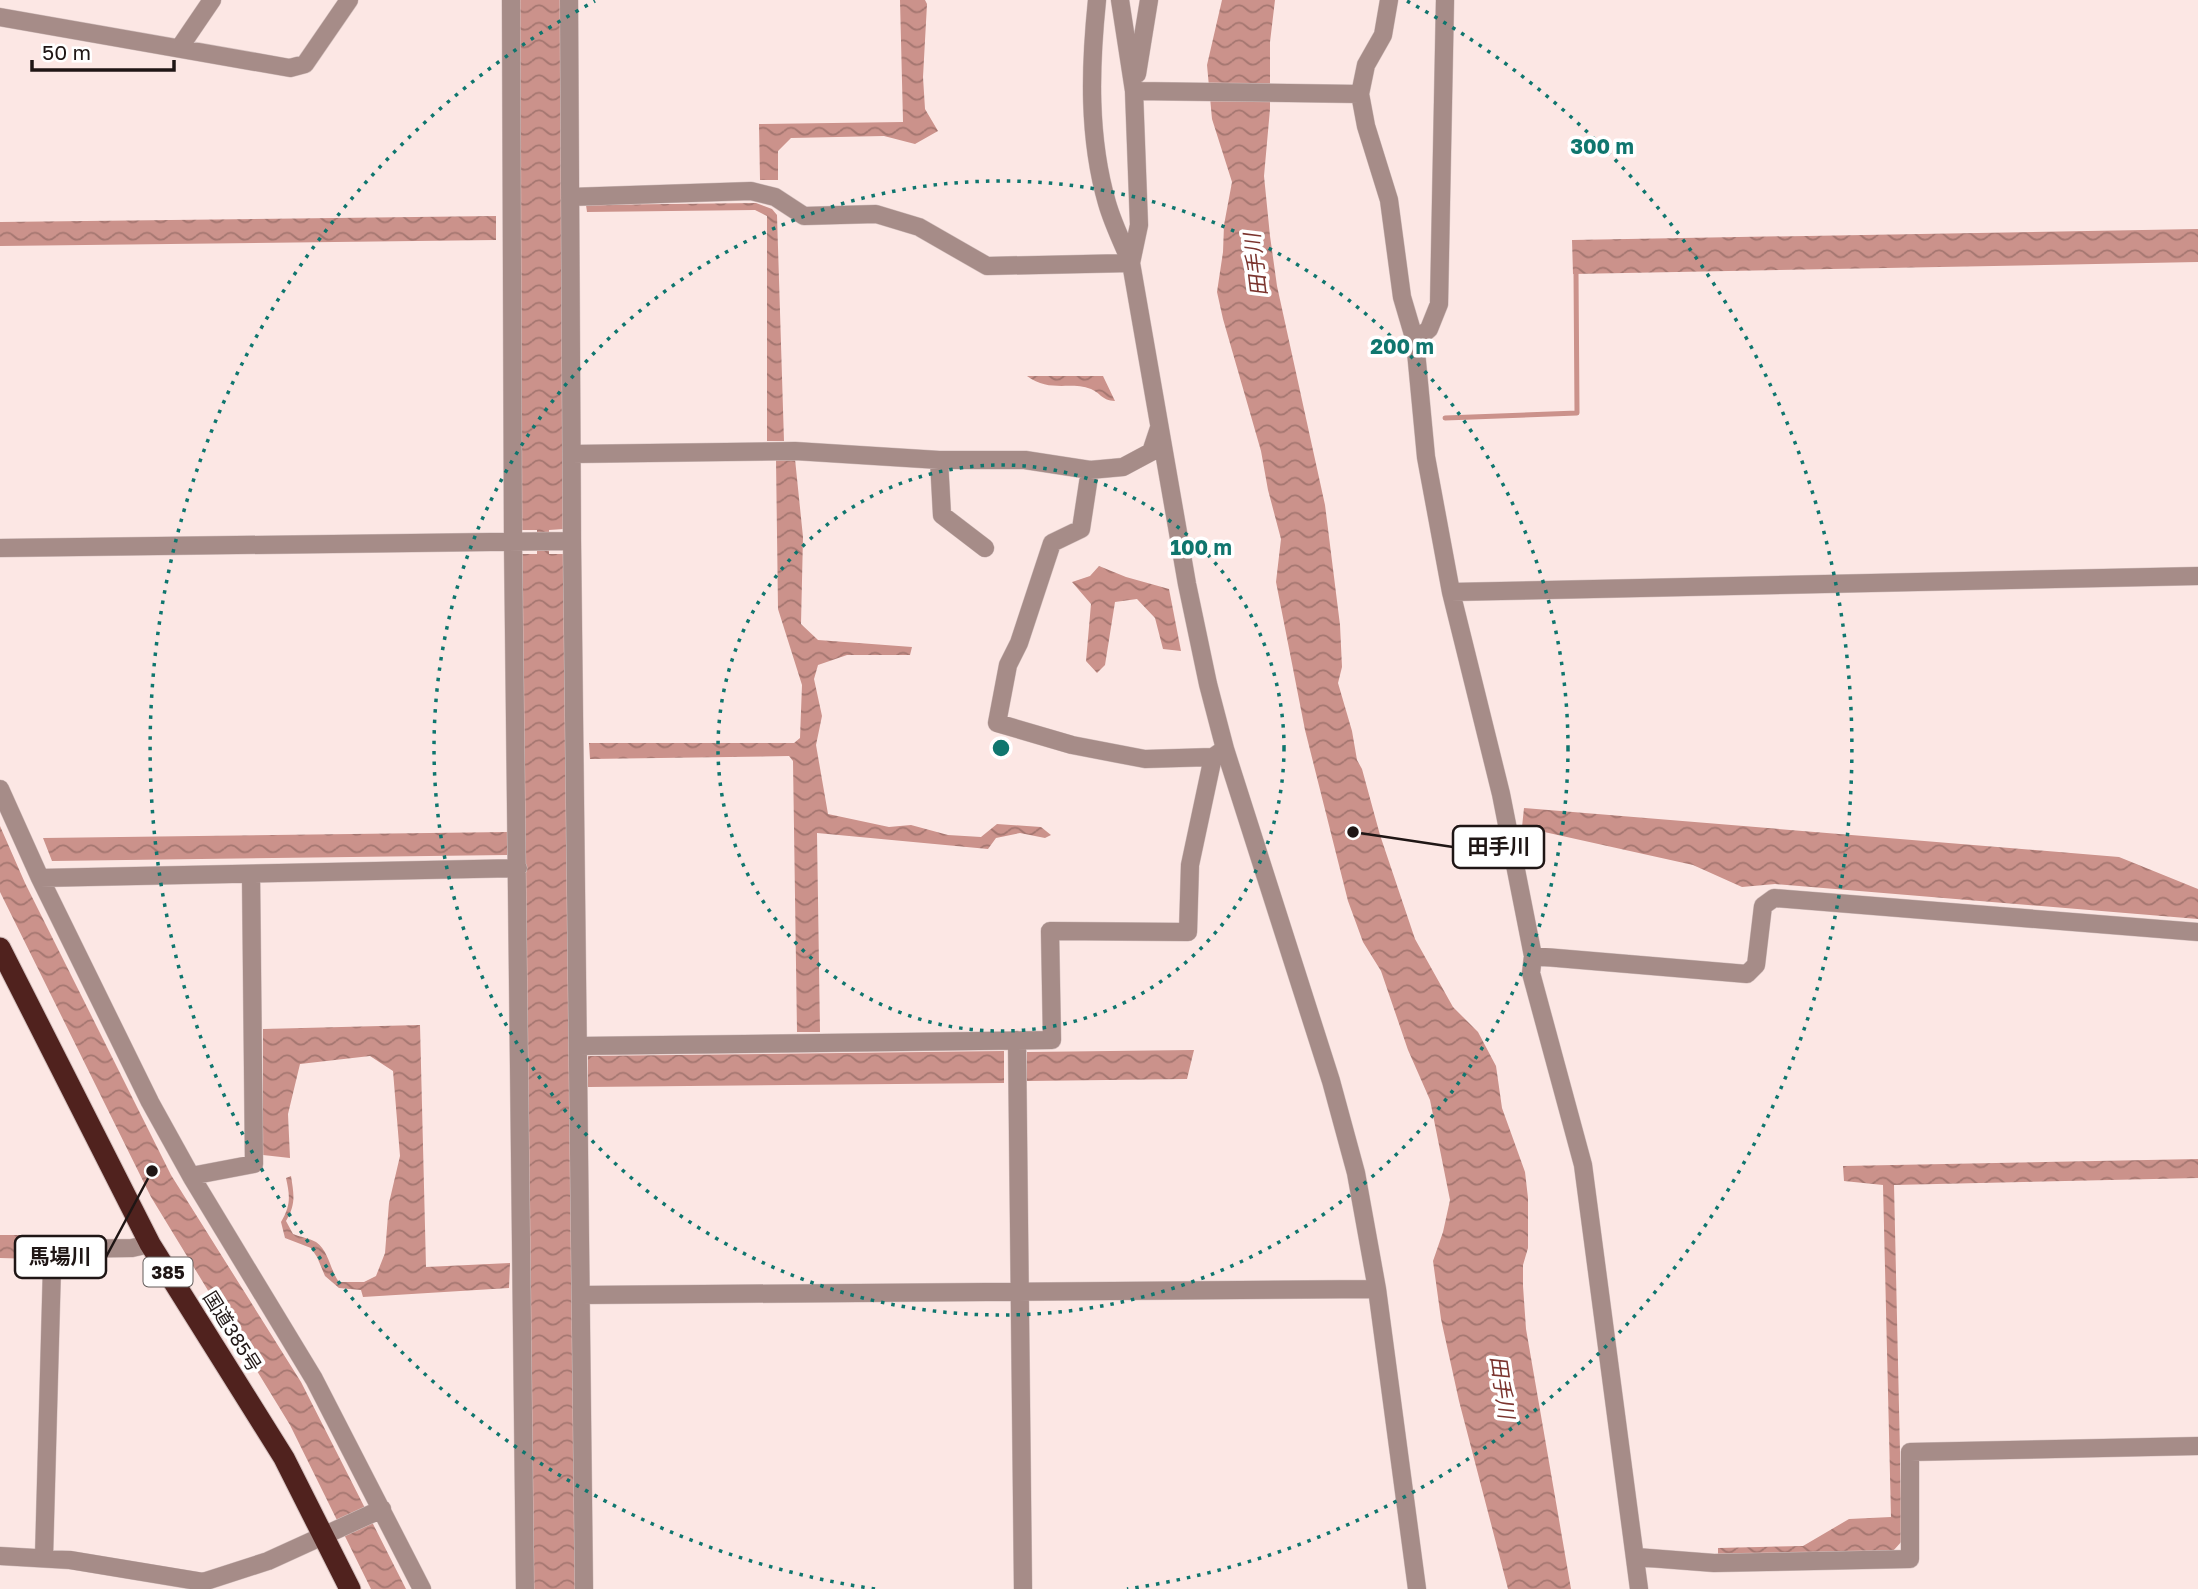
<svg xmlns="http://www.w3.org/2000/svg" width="2198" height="1589" viewBox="0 0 2198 1589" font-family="'Golos Text','Noto Sans JP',sans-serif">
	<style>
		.water { fill: url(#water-waves) }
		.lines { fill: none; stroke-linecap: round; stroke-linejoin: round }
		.stream { stroke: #cb928b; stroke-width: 5 }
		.street-casing { stroke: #d4c1bf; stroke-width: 19 }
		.highway-casing { stroke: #d4c1bf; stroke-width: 23 }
		.street { stroke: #a68c88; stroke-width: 18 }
		.highway { stroke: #50221e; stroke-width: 21 }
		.ring { fill: none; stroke: #0f766e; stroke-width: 3.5; stroke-dasharray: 3.5 7 }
		.labels { text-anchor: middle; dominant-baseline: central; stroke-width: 7; stroke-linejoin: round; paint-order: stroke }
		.shield { fill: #fff; stroke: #625c5b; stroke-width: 2 }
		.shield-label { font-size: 18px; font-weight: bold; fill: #1f1615 }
		.street-label { font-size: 19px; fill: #1f1615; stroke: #fff }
		.water-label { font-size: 21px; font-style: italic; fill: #7b342e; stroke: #fff }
		.centre { fill: #0f766e; stroke: #fff; stroke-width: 3.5 }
		.ring-label { font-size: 21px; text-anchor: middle; font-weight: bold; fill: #0f766e; stroke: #fff; stroke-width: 7; stroke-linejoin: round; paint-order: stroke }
		.leader { fill: none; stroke: #1f1615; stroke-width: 2.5 }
		.callout-dot { fill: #1f1615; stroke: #fff; stroke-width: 2.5 }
		.callout { fill: #fff; stroke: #1f1615; stroke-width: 2.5 }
		.callout-label { font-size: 21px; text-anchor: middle; font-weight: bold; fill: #1f1615 }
	</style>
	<defs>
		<pattern id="water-waves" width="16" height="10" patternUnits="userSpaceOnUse" patternTransform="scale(1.75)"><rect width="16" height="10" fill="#cb928b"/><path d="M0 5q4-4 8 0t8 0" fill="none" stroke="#a47670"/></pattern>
	</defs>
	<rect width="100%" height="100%" fill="#fce7e4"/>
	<path class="water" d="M518,0H561L564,529L549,530V554H564L576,1589H533L522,554H537V530H521Z
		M900,0H925L927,4L923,77L925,109L938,131L915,144L884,136L791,138L778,151V180H760L759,124L903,122Z
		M1222,0H1275L1270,42V109L1264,176L1270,236L1277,286L1325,505L1340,625L1342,667L1338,683L1352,731L1357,760L1362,769L1380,835L1415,939L1453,1007L1478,1032L1496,1066L1502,1108L1525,1172L1528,1198V1248L1523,1265V1286L1526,1329L1571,1589H1508L1459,1401L1441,1319L1433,1261L1443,1232L1450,1200L1430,1100L1408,1050L1381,971L1363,942L1348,901L1305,730L1276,582L1281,539L1268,490L1261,451L1223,319L1217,292L1223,252L1224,225L1232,182L1212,119L1207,65Z
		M756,203L772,209L777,215L784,441H767V216L755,210L587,212L586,205Z
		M496,216V240L0,246V222Z
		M2198,229V262L1573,274L1572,240Z
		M1027,376H1103L1115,401C1101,400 1102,394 1091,389C1070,381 1049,393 1027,376Z
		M776,459H795L803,537L801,624L818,640L912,647L910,655H847L818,665L814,679L822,716L816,745L828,814L889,827L911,825L948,835L981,837L997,824L1041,827L1051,835L1045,838L1020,833L996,838L988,849L817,833L820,1032H797L793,761L789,756L590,759L589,743H794L800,738L802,685L778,609Z
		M1099,566L1126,577L1169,589L1181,651L1163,649L1155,618L1137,599L1115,602L1105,665L1097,673L1086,661L1091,604L1072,582L1090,576Z
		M1524,808L2119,857L2198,889V919L1775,884L1742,887L1693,865L1522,827Z
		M0,826L25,883L171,1175L301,1382L406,1589H371L290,1425L151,1197L0,892Z
		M507,832V855L52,861L43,838Z
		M420,1025L426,1267L510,1263L509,1288L363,1297L361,1290L339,1288L325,1276L317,1257L311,1248L285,1238L281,1222C291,1205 290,1196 286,1178L291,1176C294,1195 296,1204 286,1221L293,1234C300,1237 309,1238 316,1242C329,1251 330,1270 339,1282H364L376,1276L385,1253L389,1203L400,1156L393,1071L370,1056L300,1064L288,1114L290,1158L263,1155V1029Z
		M1194,1050L1187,1079L1027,1081V1052Z
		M1004,1051V1083L588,1087V1056Z
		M2198,1159V1178L1894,1185L1902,1541L1893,1551L1718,1554V1548L1803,1546L1849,1519L1891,1517L1883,1185L1844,1181L1843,1166Z
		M0,1235H36V1259L0,1258Z"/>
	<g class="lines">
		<path class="stream" d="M1445,418L1577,413L1576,271"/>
		<g class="street-casing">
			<path id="street" d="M511,0L513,542L525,1589
				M569,0L572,541L584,1589
				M1120,0L1134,91L1139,225L1131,263L1187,584L1208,684L1225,749L1331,1081L1356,1173L1377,1289L1417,1589
				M1389,0L1383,35L1366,65L1360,94L1366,126L1389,200L1402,297L1415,341L1426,457L1451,592L1501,794L1533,956L1531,973L1583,1165L1639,1589
				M0,17L290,68L305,64L349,0
				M180,47L212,0
				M1137,74L1149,0
				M1134,91L1360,94
				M570,197L751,191L775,197L804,216L876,214L919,227L987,266L1131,263C1123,244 1113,224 1107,203C1088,137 1090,68 1097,0
				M1415,341L1429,329L1439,304L1445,0
				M572,454L795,451L939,460
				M1090,470L1081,529L1052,543L1019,643L1008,665L997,723L1072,745L1145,759L1213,757L1223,750
				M0,548L572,541
				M985,548L942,515L939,460H1025L1090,470L1123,467L1151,452L1159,428
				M1451,592L2198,576
				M0,789L40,878L150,1102L191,1176L314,1379L422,1589
				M40,878L518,868
				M1533,956L1747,974L1756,965L1763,906L1774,898L2198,932
				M1017,1040L1023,1589
				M579,1046L1052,1040L1050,931L1188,932L1190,865L1213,757
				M191,1176L254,1164L251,874
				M581,1295L1377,1289
				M0,1556L70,1560L203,1582L268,1561L382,1509
				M44,1557L52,1266L59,1249L132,1248L150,1244
				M1636,1557L1714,1563L1910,1559V1452L2198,1446"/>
		</g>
		<g class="highway-casing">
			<path id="highway" d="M0,948L150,1244L284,1458L350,1589"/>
		</g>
		<use href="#street" class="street"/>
		<use href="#highway" class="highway"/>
	</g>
	<g class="ring">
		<circle cx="1001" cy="748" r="283"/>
		<circle cx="1001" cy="748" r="567"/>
		<path d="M875 1589A850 850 0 0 1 595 1M1407 1A850 850 0 0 1 1127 1589"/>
	</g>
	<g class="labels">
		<rect class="shield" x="143.5" y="1257.5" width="49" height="29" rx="5"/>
		<g class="shield-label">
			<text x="168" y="1272">385</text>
		</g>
		<g class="street-label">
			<text transform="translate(233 1331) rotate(58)">国道385号</text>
		</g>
		<g class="water-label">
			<text transform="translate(1255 265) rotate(-97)">田手川</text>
			<text transform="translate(1503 1387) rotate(82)">田手川</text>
		</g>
	</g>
	<circle cx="1001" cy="748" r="10" class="centre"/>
	<g class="ring-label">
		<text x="1602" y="154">300 m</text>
		<text x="1402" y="354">200 m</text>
		<text x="1201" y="555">100 m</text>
	</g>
	<path class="leader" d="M1353 832L1453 847M152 1171L106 1257"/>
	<g class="callout-dot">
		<circle cx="1353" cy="832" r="7"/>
		<circle cx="152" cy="1171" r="7"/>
	</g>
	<g class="callout">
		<rect x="1453" y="826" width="91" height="42" rx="7"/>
		<rect x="15" y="1236" width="91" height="42" rx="7"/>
	</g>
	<g class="callout-label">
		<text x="1499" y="854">田手川</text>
		<text x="60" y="1264">馬場川</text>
	</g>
	<path d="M32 60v10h142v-10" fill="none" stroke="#1f1615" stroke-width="3.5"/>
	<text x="42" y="60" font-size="21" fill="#1f1615" stroke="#ffffff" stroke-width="5" paint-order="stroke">50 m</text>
</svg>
